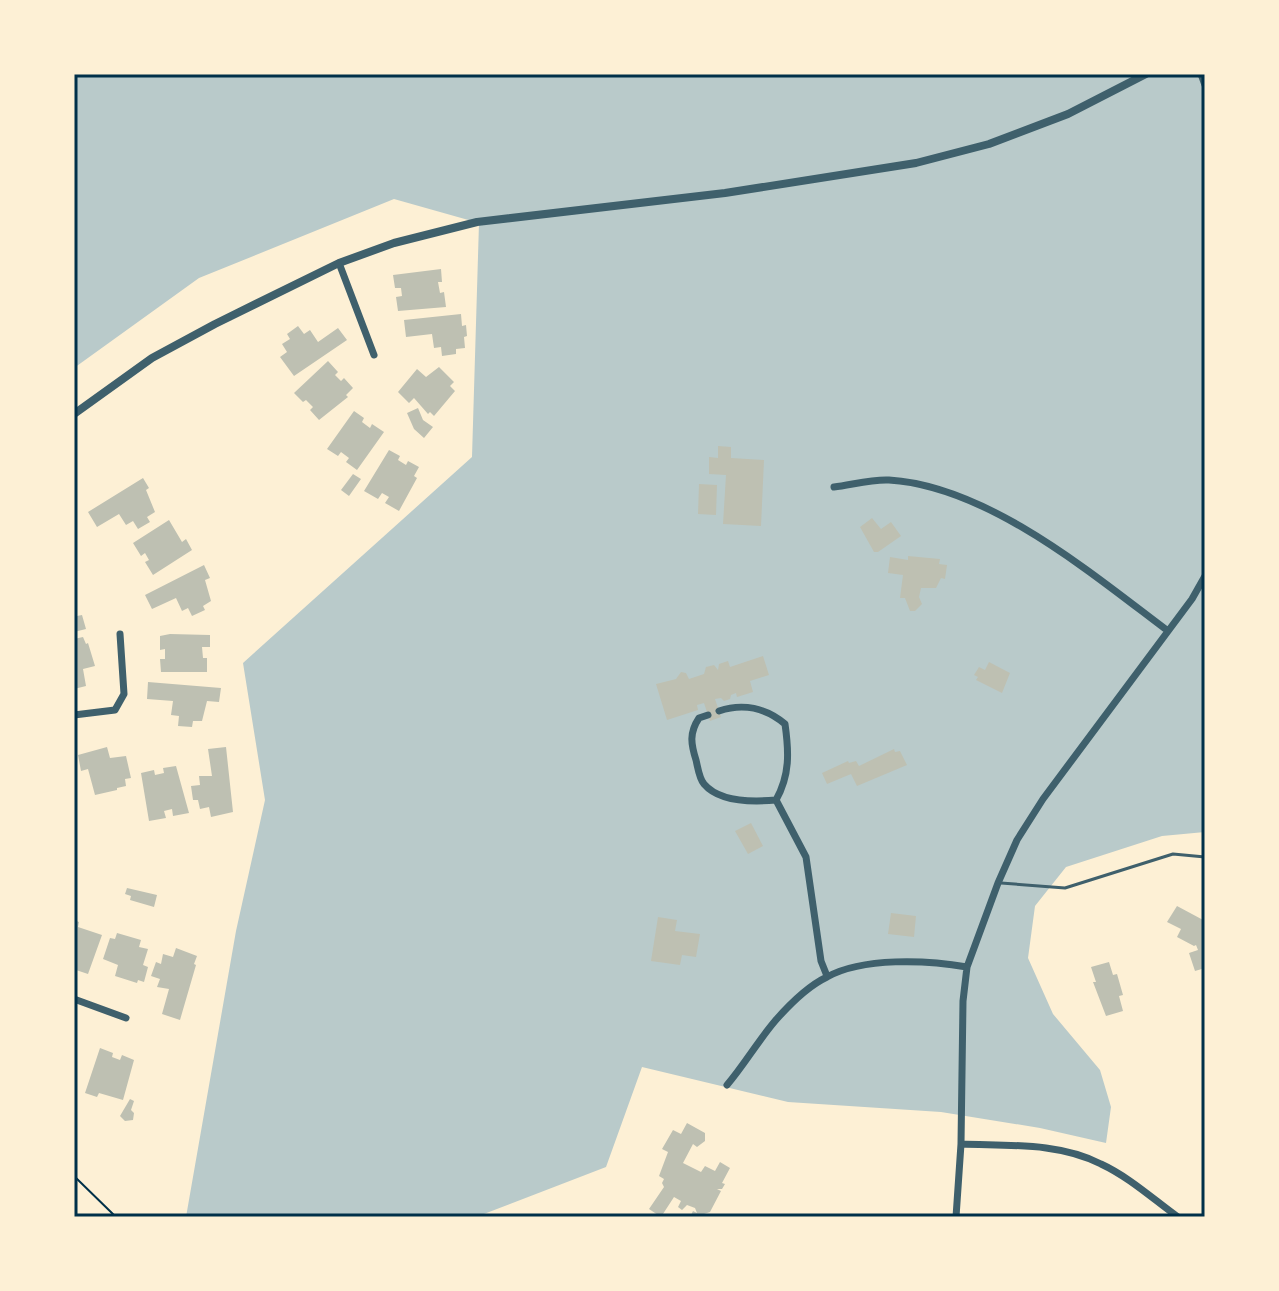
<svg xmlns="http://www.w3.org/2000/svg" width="1279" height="1291" viewBox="0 0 1279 1291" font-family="'Sofia Sans Condensed',sans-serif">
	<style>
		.green { fill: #b9caca }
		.building { fill: #bec0b2 }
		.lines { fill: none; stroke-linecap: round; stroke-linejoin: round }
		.path { stroke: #003049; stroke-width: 2 }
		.service { stroke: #3f606c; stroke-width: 3 }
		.minor { stroke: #3f606c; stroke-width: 7 }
		.tertiary { stroke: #3f606c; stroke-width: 8 }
		.neatline { fill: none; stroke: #003049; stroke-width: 3 }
	</style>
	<rect width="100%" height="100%" fill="#fdf0d5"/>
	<path class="green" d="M74,74H1205V832L1162,836L1066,867L1035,906L1028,958L1053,1014L1100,1070L1111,1107L1106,1143L1040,1128L941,1112L788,1102L642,1067L606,1167L476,1217H186L236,931L265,800L243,663L472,457L479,223L394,199L199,278L74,368Z"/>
	<path class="building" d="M441,269L442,282H438L440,293L444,292L446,307L398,311L396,297L402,296L401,288H395L393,275Z
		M461,314L462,326L466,325L467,336L464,337L465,348L456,349V354L442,356L441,347L434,348L432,334L406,337L404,320Z
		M298,326L304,334L310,330L318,342L338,328L347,340L294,376L280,357L287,352L282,344L290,339L287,334Z
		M328,361L338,372L335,375L341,381L344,378L353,388L346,395L348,397L319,420L310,410L313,407L306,400L303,402L294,393Z
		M439,367L454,382L450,386L455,391L434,416L430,412L428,414L414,398L409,403L398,392L417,369L426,377Z
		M418,408L423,420L433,427L424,438L414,429L407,413Z
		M354,411L364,418L362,422L370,428L372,424L384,432L357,470L346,462L349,458L341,452L338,456L327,449Z
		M718,446L731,447V458L764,460L761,526L723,524L726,475L709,474V457L718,458Z
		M389,450L400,456L398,460L406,465L408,461L419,467L414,476L417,478L399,511L385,503L389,497L382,493L378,499L364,491Z
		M353,474L361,479L349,496L341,490Z
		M143,478L149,488L146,490L155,512L147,517L150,522L138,529L133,521L126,525L119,514L97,527L88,512Z
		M699,484L717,485L716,515L698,514Z
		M872,518L881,529L891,522L901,536L878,552H874L860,527Z
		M169,520L182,542L186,539L192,550L153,575L145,562L149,560L145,553L141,556L133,543Z
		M908,556L940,559L939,564L947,565L945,579L941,578L936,588H921L919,597L922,604L915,611H910L905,598H900L903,575L888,573L890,557L908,560Z
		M204,565L210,578L205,580L211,601L203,606L205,610L192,616L188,608L182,611L176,598L152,609L145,595Z
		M74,608L77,616L82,615L86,629L74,632Z
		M170,634L210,635V647H202L203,658H207V672H161L160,659H165V649L160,650V636Z
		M83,637L86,644L88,643L95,666L83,669L86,686L74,689V639Z
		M763,656L769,675L750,681L753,692L737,697L736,693L731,695L730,699L724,701L721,698L715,699L721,717L710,721L704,703L697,705L698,710L667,720L656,684L676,679L681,672L686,673L689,679L704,674L706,667L714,665L718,670L719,664L728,661L730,667Z
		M989,662L1010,673L1002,693L976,680L978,677L974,675L979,667L985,670Z
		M148,682L221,688L219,702L207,701L202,721H193L192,727L178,726L179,716L171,715L173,701L147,699Z
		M107,747L110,758L126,756L131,778L125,779L126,786L117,788V790L95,795L88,769L81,771L78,755Z
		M226,747L233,812L211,817L209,807L200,809L198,800H193L191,786L200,785L199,776H212L208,749Z
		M894,749L895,752L900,751L907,765L857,786L851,774L827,784L822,773L848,761L849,763L856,761L859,766Z
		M176,766L189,813L173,816L172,809L164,811L166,818L149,821L141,773L154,770L155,775L164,773L163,768Z
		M751,823L763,846L748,854L735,831Z
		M127,888L157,895L154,907L130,900L131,896L125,894Z
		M1177,906L1205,921V968L1195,971L1189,953L1198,950L1196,945L1194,946L1177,937L1181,929L1167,922Z
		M891,913L916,916L914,937L888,934Z
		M658,917L677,920L675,931L700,934L696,957L682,955L680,965L651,961Z
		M74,920L79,922L78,927L102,935L88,974L76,970L77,966L74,965Z
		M117,933L141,940L139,947L148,949L143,965L148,967L144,982L138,980L137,983L115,976L118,965L103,959L110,938L115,939Z
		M176,948L197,956L194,964L196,965L180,1020L162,1014L169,989L157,987L160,979L151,976L156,962L161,964L163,954L173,957Z
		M1109,962L1113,975L1117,974L1123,995L1119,996L1123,1011L1106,1016L1093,982H1096L1091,967Z
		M100,1048L113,1053L112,1057L120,1060L122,1055L134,1060L123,1100L99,1093L97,1097L85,1093Z
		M130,1099L134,1101L131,1110L134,1113L133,1120L125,1121L120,1116Z
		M687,1123L705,1133V1141L697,1147L693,1144L683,1163L701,1172L705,1166L715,1171L720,1162L730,1168L722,1183L725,1184L722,1189H717L721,1191L710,1212L701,1215L705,1217H690L693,1211L697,1213L695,1208L687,1205L682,1210L678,1207L681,1201L674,1197L661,1217L649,1209L664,1187L662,1183L664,1179L659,1176L668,1152L662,1149L673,1130L681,1134Z"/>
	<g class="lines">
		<path class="path" d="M74,1176L116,1217"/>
		<path class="service" d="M1001,883L1065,888L1173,854L1205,857"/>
		<path class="minor" d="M1201,74L1205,85
			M339,263L374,355
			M834,487C851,485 872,479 889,480C988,486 1092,574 1168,631
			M74,715L115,710L124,694L120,634
			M708,715L699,718C689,733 691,744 696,760C698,768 699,778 704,784C720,803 754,802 776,800C790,775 789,752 785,724C766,708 743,703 719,711
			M776,800L806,857L821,961L827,976
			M74,999L126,1018
			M727,1085C744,1065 758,1041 775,1021C789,1005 808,986 827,977C863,957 927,960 967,967
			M961,1144C1007,1146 1059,1142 1101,1164C1129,1177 1153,1199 1178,1217
			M956,1217L961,1144L963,1001L967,967L998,883L1017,840L1043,799L1192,599L1205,576"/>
		<path class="tertiary" d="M74,414L152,358L215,324L339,263L394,243L477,222L725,193L916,163L989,144L1068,114L1146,74"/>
	</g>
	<rect width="1279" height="1291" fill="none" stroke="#fdf0d5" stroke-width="152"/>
	<rect x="76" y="76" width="1127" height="1139" class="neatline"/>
</svg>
